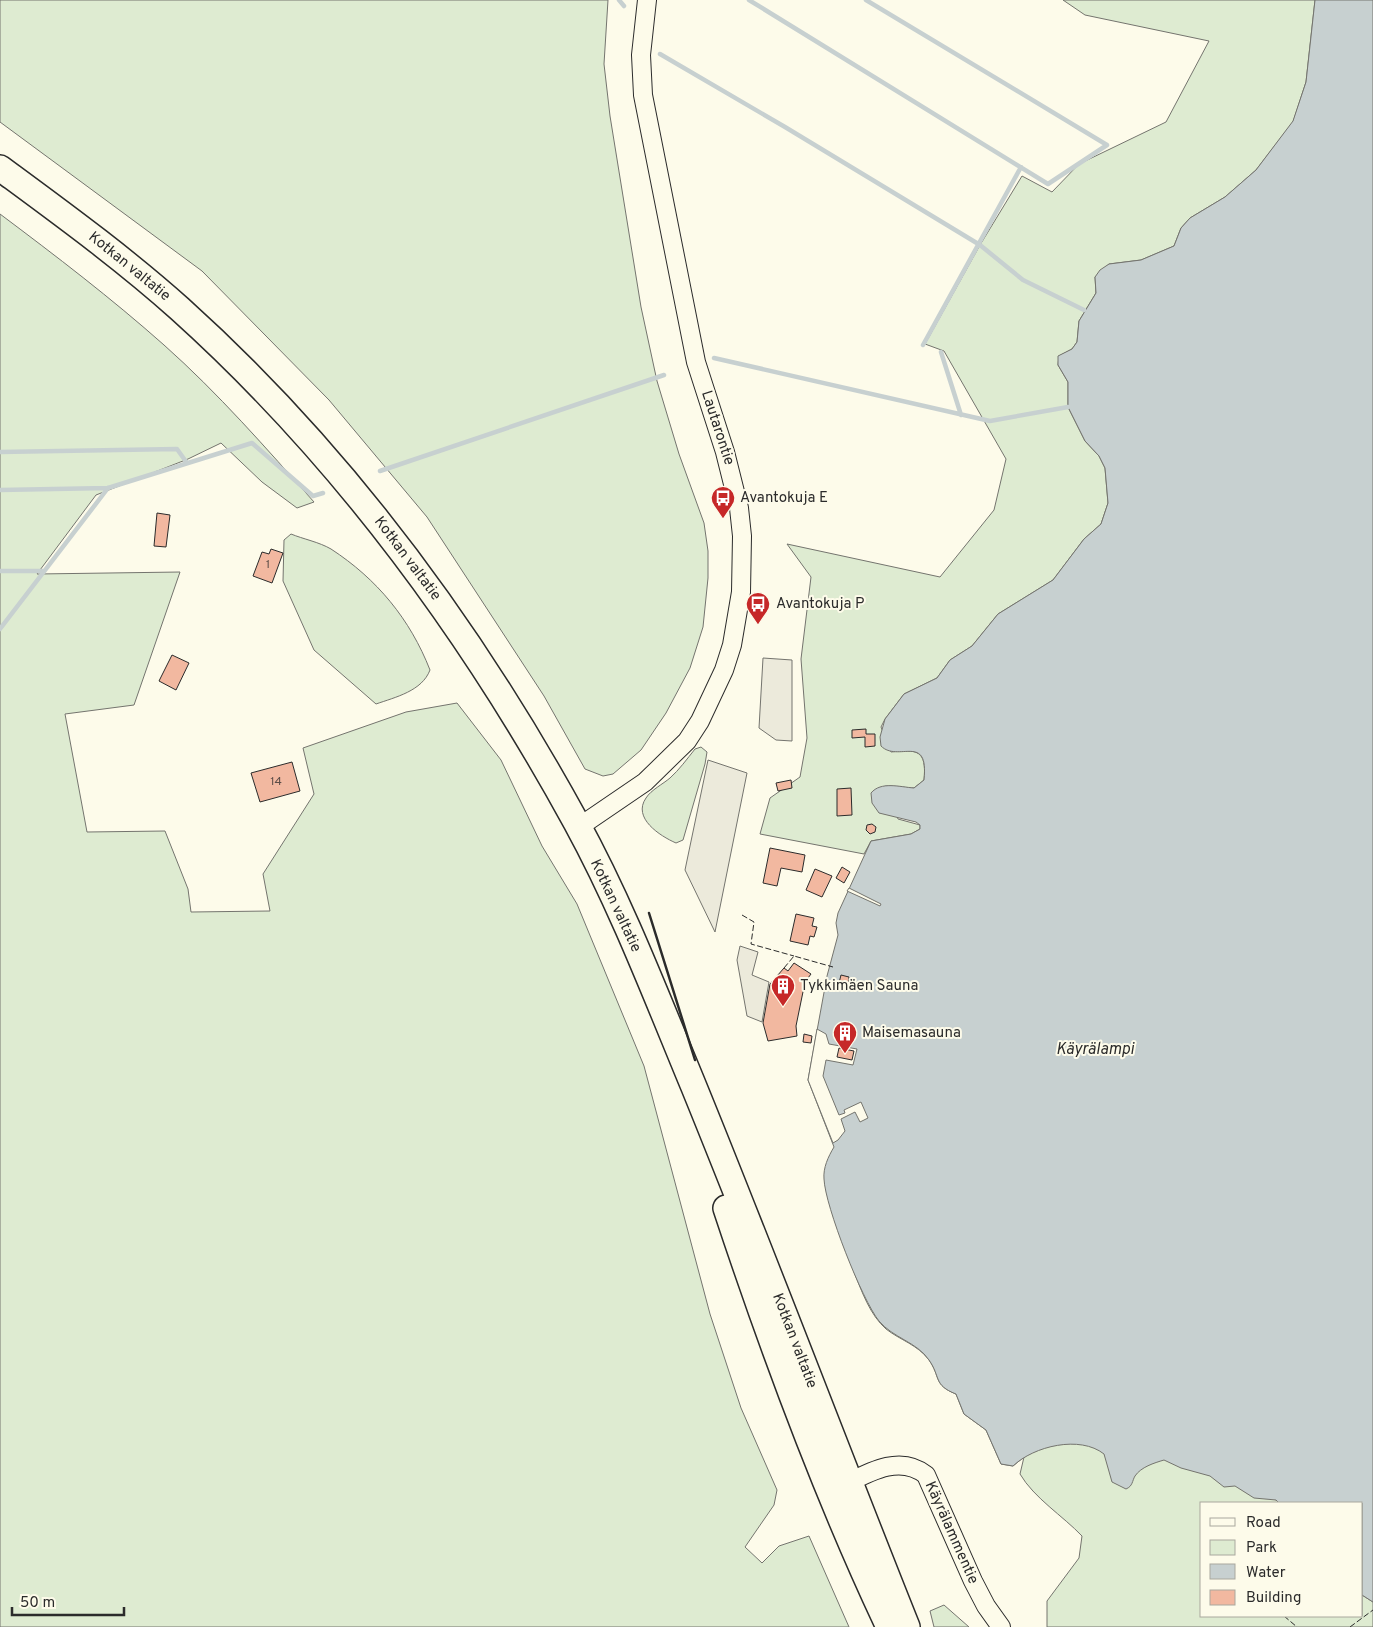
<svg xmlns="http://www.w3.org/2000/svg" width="1373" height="1627" viewBox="0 0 1373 1627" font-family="Overpass,sans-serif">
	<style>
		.green { fill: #deebd1; stroke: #74746e }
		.parking { fill: #eceadb; stroke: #74746e }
		.water { fill: #c7d0d0; stroke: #74746e }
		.pier { fill: #fdfbea; stroke: #74746e }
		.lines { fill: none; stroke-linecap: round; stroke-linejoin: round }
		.stream { stroke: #c7d0d0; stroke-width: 4.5 }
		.building { fill: #f2b8a0; stroke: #2b2b2b }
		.minor-casing { stroke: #2b2b2b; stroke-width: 20 }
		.highway-casing { stroke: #2b2b2b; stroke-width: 28 }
		.minor { stroke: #fdfbea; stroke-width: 18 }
		.highway { stroke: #fdfbea; stroke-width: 25 }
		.fence { stroke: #2b2b2b; stroke-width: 1; stroke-dasharray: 6 2.5; stroke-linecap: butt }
		.wall { stroke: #2b2b2b; stroke-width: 2.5 }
		.labels { text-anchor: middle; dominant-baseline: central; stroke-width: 4; stroke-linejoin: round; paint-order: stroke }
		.number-label { font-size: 12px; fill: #5d4e48 }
		.street-label { font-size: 15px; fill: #2b2b2b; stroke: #fdfbea }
		.poi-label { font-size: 15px; fill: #2b2b2b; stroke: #fdfbea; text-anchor: start }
		.water-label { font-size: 16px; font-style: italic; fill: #2b2b2b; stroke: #fdfbea }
	</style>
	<rect width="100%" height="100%" fill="#fdfbea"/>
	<path class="green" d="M0,0H608L604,64L610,116L641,307L657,381L679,454L704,523L708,551V578L703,627L690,668L666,713L641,750L613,774L603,776L585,769L544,696L427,517L329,400L202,271L0,122Z
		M1063,0H1315L1306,82L1293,122L1256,170L1225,197L1190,218L1181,228L1174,246L1141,260L1109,264L1095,277L1096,293L1079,321L1077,342L1072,349L1059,356L1058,365L1068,382V407L1085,441L1099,456L1105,468L1108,503L1101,524L1084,539L1053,580L998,614L972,646L950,660L937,678L904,694L885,719L881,727L891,752C917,749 927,750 924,780L914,788L885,786L898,819L920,825V829L911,834L871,841L864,854L760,834L770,798L800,777L807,738L801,659L811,577L787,544L940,577L994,510L1006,459L944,351L925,344L980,245L1022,176L1052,192L1079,164L1166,122L1209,41L1085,15Z
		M0,214C56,256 111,298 164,345C218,393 266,448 314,502L297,508L262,482L221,443L188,459L96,495L37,574L180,572L134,705L65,714L87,832L165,831L188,889L191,912L270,911L263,874L314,794L303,748L406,712L457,703L501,760L542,846L577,904L644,1066L710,1314L741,1408L777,1490L774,1505L745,1547L762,1563L779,1546L809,1536L849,1627H0Z
		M291,534C303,539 319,542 331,549C377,579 410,619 430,670C422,691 396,697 376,704L314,650L283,581L284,540Z
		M701,747L707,752L705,764L683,840L676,843C660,836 632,818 646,798C651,790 663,784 670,778C679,770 687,759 695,749Z
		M871,1266L1276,1500L1279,1503H1202V1616H1362V1595L1373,1602V1627H1047V1601L1079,1558L1082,1536C1063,1516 1034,1498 1020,1474L1024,1457L1013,1466L1001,1464L986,1430L964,1414L956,1394C933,1385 941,1377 929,1360C918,1345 900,1340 886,1329C870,1315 862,1292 854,1272Z
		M944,1605L969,1627H934L930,1611Z"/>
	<path class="parking" d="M763,658L792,660V741L776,740L759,728Z
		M708,760L747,773L715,932L685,870Z
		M740,946L758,952L752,975L769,982L762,1022L747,1016L737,960Z"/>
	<path class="water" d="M1315,0H1373V1602L1362,1595V1503H1279L1276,1500L1254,1498L1235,1486L1224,1487L1210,1476L1181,1468L1164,1460C1154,1463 1141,1467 1135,1476C1132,1481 1133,1486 1126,1489L1112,1482L1104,1454C1080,1435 1034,1446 1013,1466L1001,1464L986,1430L964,1414L956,1394C933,1385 941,1377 929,1360C917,1342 893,1338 879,1321C862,1300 825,1206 824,1179C823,1168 828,1157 834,1147L808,1080L827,976L838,935L836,923L838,913L871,841L911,834L920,829V825L916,822L879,813L872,803L871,793C881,781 900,787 914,788L924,780C929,732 898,763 881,746L880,737L885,719L904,694L937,678L950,660L972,646L998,614L1053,580L1084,539L1101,524L1108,503L1105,468L1099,456L1085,441L1068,407V382L1058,365V356L1072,349L1077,342L1079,321L1096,293L1095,277L1100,270L1109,264L1141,260L1174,246L1181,228L1190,218L1225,197L1256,170L1293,121L1306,82Z"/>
	<path class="pier" d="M849,888L881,904L880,906L847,891Z
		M817,1029L826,1034L829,1044L857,1049L853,1065L826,1060L823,1076L839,1115L845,1113L844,1110L861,1102L868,1118L860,1122L855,1112L841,1119L845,1131L838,1140L833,1143L808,1080Z"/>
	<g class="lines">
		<path class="stream" d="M619,0L624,6
			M749,0L1048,184L1107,145L866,0
			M660,54L785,127L980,245L1023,280L1084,310
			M923,345L1021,167
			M941,352L961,415
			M714,358L990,421L1068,407
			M0,452L177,449L187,463
			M380,471L664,375
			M0,490L108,488L252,443L313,496L323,493
			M0,571H44
			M0,629L108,488"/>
	</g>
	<path class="building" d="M157,513L170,515L166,547L154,546Z
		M271,549L283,553L272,583L253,576L262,552L269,554Z
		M172,655L189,663L176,690L159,681Z
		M866,729V734H875V746L865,747V737L852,738V730Z
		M292,762L300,791L260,802L251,773Z
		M791,780L792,788L778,791L776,783Z
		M851,788L852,815L837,816V789Z
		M872,824L876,827L875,832L870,834L866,830L867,825Z
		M770,848L805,855L802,872L781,868L777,886L763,883Z
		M842,867L850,872L844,883L836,878Z
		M815,869L832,876L822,897L806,890Z
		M796,914L814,918L812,926L817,927L814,937L810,936L808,945L790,941Z
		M794,963L811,974L805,982L796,1026L797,1036L768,1041L763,1023L770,984L784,968L788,971Z
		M841,975L849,977L848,985L839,983Z
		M816,980L824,981L822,989L814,987Z
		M804,1034L812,1036L811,1043L803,1042Z
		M839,1048L854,1051L852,1060L837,1057Z"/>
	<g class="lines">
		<g class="minor-casing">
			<path id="minor" d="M579,827L645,782L687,741L700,721L724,670L732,645L741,592L742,536L739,508L725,452L696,362L643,95L641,55L647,0
				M840,1487C866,1474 899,1453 926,1475L973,1581L986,1606L1001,1627"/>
		</g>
		<g class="highway-casing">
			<path id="highway" d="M0,168C61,213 123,258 180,309C341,454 472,632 576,822C622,906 657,998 694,1087C767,1266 835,1447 907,1627
				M726,1208C773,1350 825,1492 889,1627"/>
		</g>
		<use href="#minor" class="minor"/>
		<use href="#highway" class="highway"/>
		<path class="fence" d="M742,915L754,922L751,944L794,956
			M784,968L794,956L833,967
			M1284,1616L1297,1627
			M1350,1627L1373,1610"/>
		<path class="wall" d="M649,913L695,1060"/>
	</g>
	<defs>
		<g id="bus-pin" transform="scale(1.25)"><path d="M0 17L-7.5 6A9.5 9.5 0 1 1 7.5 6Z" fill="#c62828" stroke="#fdfbea"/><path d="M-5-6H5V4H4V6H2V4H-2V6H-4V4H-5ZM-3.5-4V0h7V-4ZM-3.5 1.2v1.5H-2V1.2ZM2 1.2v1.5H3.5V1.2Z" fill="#fff"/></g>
		<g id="building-pin" transform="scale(1.25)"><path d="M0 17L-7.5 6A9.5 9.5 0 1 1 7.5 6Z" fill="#c62828" stroke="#fdfbea"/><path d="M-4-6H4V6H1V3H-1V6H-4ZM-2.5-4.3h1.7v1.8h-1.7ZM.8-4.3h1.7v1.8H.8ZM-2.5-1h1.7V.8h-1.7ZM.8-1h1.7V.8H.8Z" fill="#fff"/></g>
	</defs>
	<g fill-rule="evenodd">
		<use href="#bus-pin" x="723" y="498"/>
		<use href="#bus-pin" x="758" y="604"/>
		<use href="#building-pin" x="783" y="986"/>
		<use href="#building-pin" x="845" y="1033"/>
	</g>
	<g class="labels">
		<g class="number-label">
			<text x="268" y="565">1</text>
			<text x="276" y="782">14</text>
		</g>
		<g class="street-label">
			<text transform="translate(129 267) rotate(39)">Kotkan valtatie</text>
			<text transform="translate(717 428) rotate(72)">Lautarontie</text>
			<text transform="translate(407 559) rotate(53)">Kotkan valtatie</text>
			<text transform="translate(615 906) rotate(65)">Kotkan valtatie</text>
			<text transform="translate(794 1341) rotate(69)">Kotkan valtatie</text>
			<text transform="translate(951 1533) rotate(66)">Käyrälammentie</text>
		</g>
		<g class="poi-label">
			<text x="740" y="498">Avantokuja E</text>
			<text x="776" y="604">Avantokuja P</text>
			<text x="800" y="986">Tykkimäen Sauna</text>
			<text x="862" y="1033">Maisemasauna</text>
		</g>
		<g class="water-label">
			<text x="1095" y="1050">Käyrälampi</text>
		</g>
	</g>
	<rect x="1200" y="1502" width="162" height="115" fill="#fdfbea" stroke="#a9a89e"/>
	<rect x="1210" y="1518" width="25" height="8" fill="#fdfbea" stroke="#a9a89e"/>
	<text x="1246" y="1527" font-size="15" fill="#2b2b2b">Road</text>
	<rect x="1210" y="1540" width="25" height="15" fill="#deebd1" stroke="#a9a89e"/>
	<text x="1246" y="1552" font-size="15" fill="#2b2b2b">Park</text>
	<rect x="1210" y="1564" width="25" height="15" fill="#c7d0d0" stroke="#a9a89e"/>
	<text x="1246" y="1577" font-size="15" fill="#2b2b2b">Water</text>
	<rect x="1210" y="1590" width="25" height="15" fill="#f2b8a0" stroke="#a9a89e"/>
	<text x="1246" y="1602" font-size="15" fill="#2b2b2b">Building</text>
	<path d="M12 1607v8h112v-8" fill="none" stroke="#2b2b2b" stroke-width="2.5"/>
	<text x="20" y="1607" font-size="15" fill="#2b2b2b" stroke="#fdfbea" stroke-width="4" paint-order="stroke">50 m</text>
</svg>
